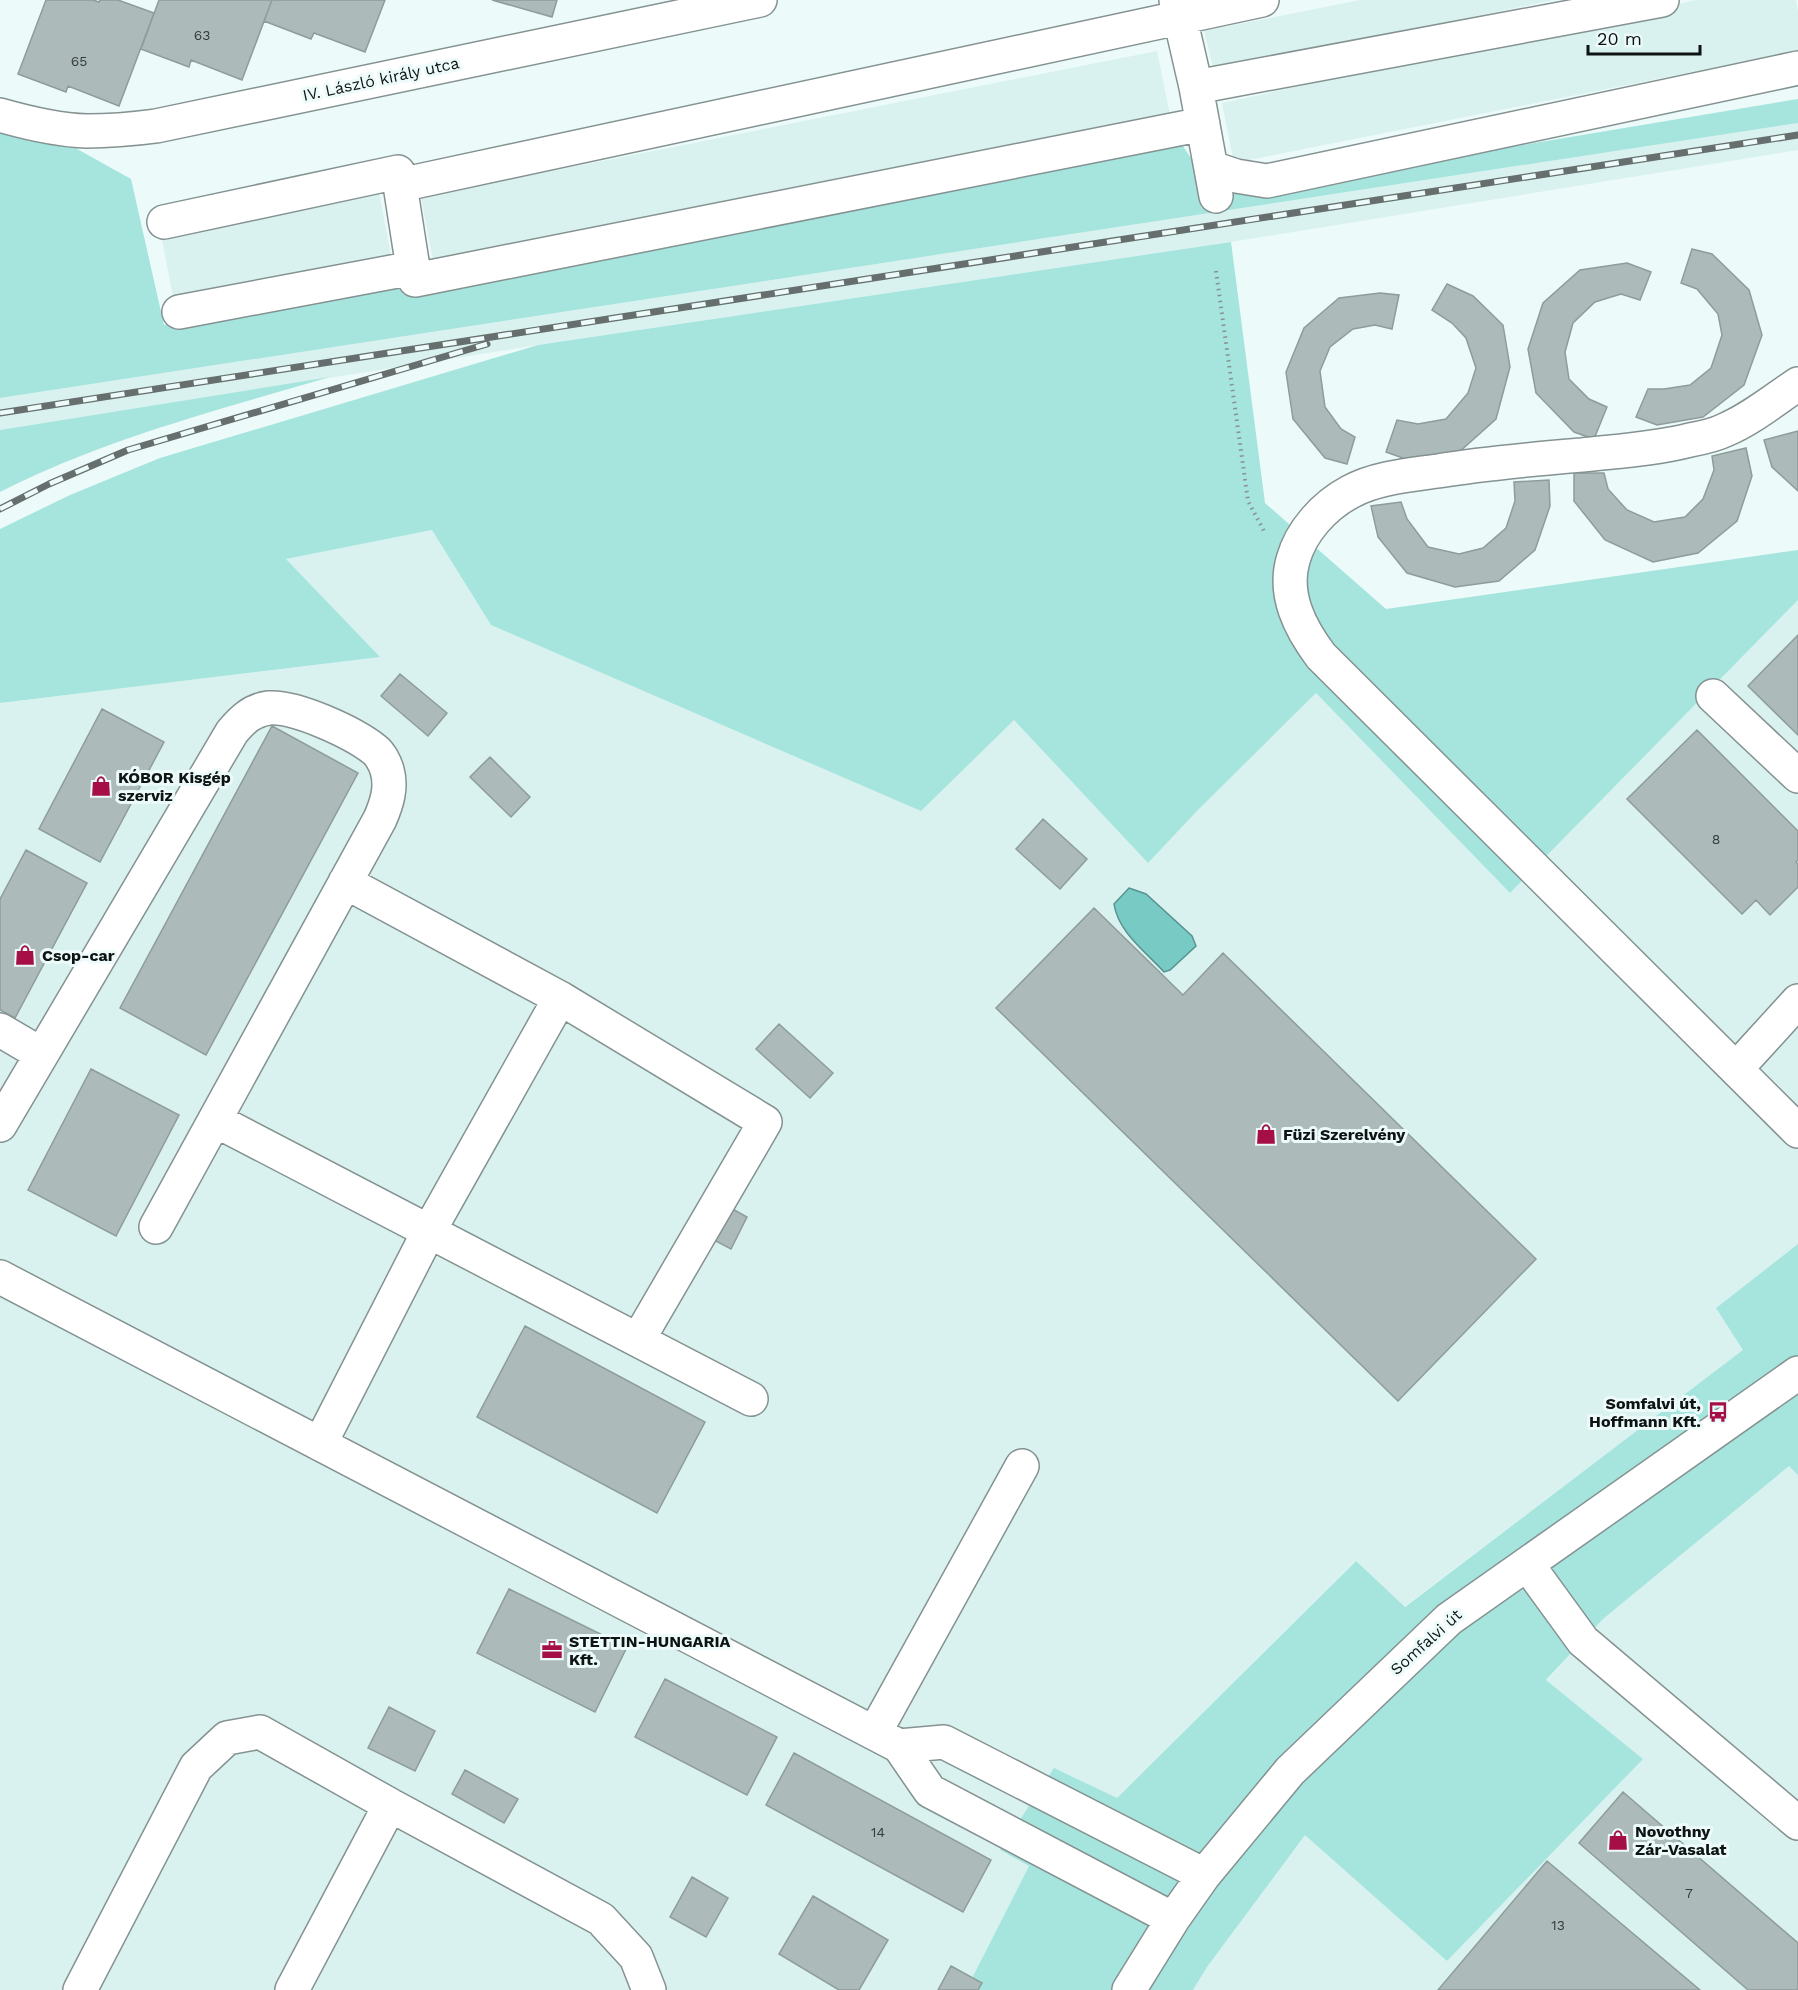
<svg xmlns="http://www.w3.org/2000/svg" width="1798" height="1990" viewBox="0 0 1798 1990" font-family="'Work Sans',sans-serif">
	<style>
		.built { fill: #d9f2ef }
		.green { fill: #a6e4de }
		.water { fill: #78cbc4; stroke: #58948f; stroke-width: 1.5 }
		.building { fill: #acbbb9; stroke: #8e9c9a; stroke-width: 1.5 }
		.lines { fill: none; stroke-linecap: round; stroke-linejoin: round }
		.minor-casing { stroke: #849291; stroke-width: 36 }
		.path { stroke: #889291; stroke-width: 4; stroke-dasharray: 1.5 4.5; stroke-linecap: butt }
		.minor { stroke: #fff; stroke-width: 33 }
		.rail-casing { stroke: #666f6e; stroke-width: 7 }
		.rail { stroke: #ecfbf9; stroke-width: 4.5; stroke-dasharray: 14; stroke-linecap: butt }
		.labels { text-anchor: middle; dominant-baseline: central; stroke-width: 6; stroke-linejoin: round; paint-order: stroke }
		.number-label { font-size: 14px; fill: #363d3c }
		.street-label { font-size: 16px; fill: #0e1313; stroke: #ecfbf9 }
		.poi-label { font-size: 16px; font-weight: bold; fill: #0e1313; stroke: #ecfbf9; text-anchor: start }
	</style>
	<rect width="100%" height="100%" fill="#ecfbf9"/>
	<path class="built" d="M1360,0H1554L1214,71L1204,31Z
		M1696,0H1796L1798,11V51L1234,163L1222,103Z
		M1157,51L1170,115L433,261L421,197Z
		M1798,123V150L1231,242L538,345L0,430V398Z
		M379,192L391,255L173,297L161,234Z
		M432,530L491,625L1014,720L1148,863L1197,811L1316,693L1510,893L1798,600V1244L1716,1308L1744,1350L1404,1607L1355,1561L1117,1798L1001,1851L1029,1866L966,1990H0V703L379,657L286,559Z
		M1789,1465L1798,1475V1990H1193L1207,1967L1305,1834L1447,1961L1642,1758L1546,1681L1603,1619Z"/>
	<path class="green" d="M1798,99V123L0,398V106L131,179L164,325L394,286L1179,140L1216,196Z
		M1231,242L1265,503L1386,609L1798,550V600L1510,893L1316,693L1197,811L1148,863L1014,720L921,811L491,625L432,530L286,559L380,657L0,703V529L70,495L160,458L538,345Z
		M330,377C218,410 104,439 0,492V430Z
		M1798,1244V1475L1789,1466L1603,1619L1546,1680L1643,1759L1447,1961L1305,1835L1207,1967L1193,1990H966L1029,1866L1000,1850L1054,1768L1117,1798L1356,1561L1405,1607L1743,1350L1716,1308Z"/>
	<path class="water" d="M1129,888L1146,894L1192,936L1196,946L1170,970L1164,972C1146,952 1118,932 1114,904Z"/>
	<path class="building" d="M46,0H93L99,2L100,0H118L154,13L119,106L68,86L66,92L18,74Z
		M159,0H272L242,80L191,60L189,67L141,49Z
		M272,0H385L365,52L314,33L311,39L264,21Z
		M492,0H557L552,17Z
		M1692,249L1712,254L1749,290L1762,335L1744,385L1703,417L1657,425L1636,417L1648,389H1664L1690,385L1711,368L1722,335L1718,314L1697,289L1681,283Z
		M1627,263L1651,272L1640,300L1621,294L1595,302L1573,323L1565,352L1569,379L1589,399L1607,407L1594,439L1574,432L1536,393L1528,349L1543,303L1580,270Z
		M1447,284L1473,296L1503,325L1510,367L1496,419L1458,453L1411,461L1386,452L1397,420L1418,424L1446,419L1468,393L1476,368L1466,338L1452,323L1432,310Z
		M1380,293L1399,295L1392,329L1375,325L1353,329L1330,347L1320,371L1325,407L1341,429L1355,437L1347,464L1325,458L1293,419L1286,372L1304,328L1339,298Z
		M1798,431V491L1772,467L1764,440Z
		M1746,448L1752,476L1737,521L1698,553L1653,562L1605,540L1574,501V473H1604L1608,489L1627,510L1654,522L1685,517L1703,499L1714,470L1712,456Z
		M1549,480L1550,506L1535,550L1499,581L1455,587L1407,573L1378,537L1371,506L1401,502L1407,519L1428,547L1459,554L1483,548L1506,528L1515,501L1514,482Z
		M1798,635V735L1748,686Z
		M400,674L447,713L428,736L381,696Z
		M102,709L164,742L100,862L39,829Z
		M272,726L358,773L206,1055L120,1008Z
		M1697,730L1798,831V860L1796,862L1798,864V887L1770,915L1756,900L1742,914L1627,799Z
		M490,757L530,797L511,817L470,777Z
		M1043,819L1087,859L1060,889L1016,849Z
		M26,850L87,883L15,1018L0,1010V899Z
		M1094,908L1183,995L1223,953L1536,1259L1398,1401L996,1008Z
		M779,1024L833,1073L810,1098L756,1049Z
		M91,1069L179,1115L116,1236L28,1190Z
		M729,1207L747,1217L731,1249L712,1239Z
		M525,1326L705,1422L657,1513L477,1417Z
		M509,1589L627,1647L595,1712L477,1653Z
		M665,1679L777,1737L747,1795L635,1737Z
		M389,1707L435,1731L415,1771L368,1748Z
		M794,1753L991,1860L963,1912L766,1805Z
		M465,1770L518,1799L504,1823L452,1794Z
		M1623,1792L1798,1943V1990H1748L1579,1843Z
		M1547,1861L1700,1990H1438Z
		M692,1877L728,1898L706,1937L670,1917Z
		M813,1896L888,1940L859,1990H839L779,1954Z
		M951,1966L982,1983L978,1990H938Z"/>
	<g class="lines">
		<g class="minor-casing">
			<path id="minor" d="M1176,0L1196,87L1216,196
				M1196,87L1662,0
				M0,115C28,123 58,130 87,131C110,131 133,129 156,126L760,0
				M1212,168L1236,176L1267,181L1798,68
				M400,185L413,268
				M164,222L398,172L400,185L1262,0
				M179,312L413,268L415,280L1203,124
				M1798,384C1774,400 1751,419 1725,430C1715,435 1701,438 1690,440C1655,449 1618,451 1582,455C1534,459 1486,463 1438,471C1409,475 1375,478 1350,492C1324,506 1301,531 1293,560C1283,595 1300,628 1321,656L1798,1131
				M1713,696L1798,776
				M345,882L560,998L765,1122L638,1340
				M0,1030L41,1054
				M1736,1069L1798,1001
				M215,1120L751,1399
				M0,1125L232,732C242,720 252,710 269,708C296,706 354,733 375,750C380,754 385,763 387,770C392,787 387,803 380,819L156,1227
				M0,1277L899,1746L930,1791L1173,1919
				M320,1444L429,1231L560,998
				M1527,1564L1583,1641L1798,1823
				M875,1732L1022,1466
				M899,1746L944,1742L1204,1875
				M80,1990L196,1767L227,1738L260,1732L390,1805
				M292,1990L390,1805L601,1919L636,1957L649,1990
				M1129,1990L1173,1919L1204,1875L1290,1771L1449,1619L1798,1373"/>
		</g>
		<path class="path" d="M1216,271L1248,501L1265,533"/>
		<use href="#minor" class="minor"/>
		<g class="rail-casing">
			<path id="rail" d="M0,413L1798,135
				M0,509L49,484L128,450L487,344"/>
		</g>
		<use href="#rail" class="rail"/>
	</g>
	<defs>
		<g id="shop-bare" transform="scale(1.62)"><path d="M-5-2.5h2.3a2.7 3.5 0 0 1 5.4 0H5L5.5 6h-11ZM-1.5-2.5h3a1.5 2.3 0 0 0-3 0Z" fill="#a60f46" stroke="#ecfbf9" stroke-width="2.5" paint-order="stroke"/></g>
		<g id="bus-bare" transform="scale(1.62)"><path d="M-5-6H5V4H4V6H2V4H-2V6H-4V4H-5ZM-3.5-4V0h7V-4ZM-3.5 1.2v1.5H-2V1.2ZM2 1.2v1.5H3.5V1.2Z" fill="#a60f46" stroke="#ecfbf9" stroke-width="2.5" paint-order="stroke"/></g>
		<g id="office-bare" transform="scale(1.62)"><path d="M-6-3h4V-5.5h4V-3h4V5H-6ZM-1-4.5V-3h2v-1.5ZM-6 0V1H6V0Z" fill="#a60f46" stroke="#ecfbf9" stroke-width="2.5" paint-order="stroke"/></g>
	</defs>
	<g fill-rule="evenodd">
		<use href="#shop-bare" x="101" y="786"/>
		<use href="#shop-bare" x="25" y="955"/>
		<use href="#shop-bare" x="1266" y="1134"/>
		<use href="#bus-bare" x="1718" y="1412"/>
		<use href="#office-bare" x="552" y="1650"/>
		<use href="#shop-bare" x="1618" y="1840"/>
	</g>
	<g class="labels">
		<g class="number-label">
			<text x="202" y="35">63</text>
			<text x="79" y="61">65</text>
			<text x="1716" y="839">8</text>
			<text x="878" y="1832">14</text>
			<text x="1689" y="1893">7</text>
			<text x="1558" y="1925">13</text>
		</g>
		<g class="street-label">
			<text transform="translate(381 79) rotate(-12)">IV. László király utca</text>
			<text transform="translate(1426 1642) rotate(-42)">Somfalvi út</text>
		</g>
		<g class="poi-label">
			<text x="118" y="777">KÓBOR Kisgép<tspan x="118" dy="18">szerviz</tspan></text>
			<text x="42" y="955">Csop-car</text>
			<text x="1283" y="1134">Füzi Szerelvény</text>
			<text x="1701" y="1403" text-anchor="end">Somfalvi út,<tspan x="1701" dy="18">Hoffmann Kft.</tspan></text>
			<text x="569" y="1641">STETTIN-HUNGARIA<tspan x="569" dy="18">Kft.</tspan></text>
			<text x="1635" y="1831">Novothny<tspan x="1635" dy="18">Zár-Vasalat</tspan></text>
		</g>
	</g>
	<path d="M1588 45v9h112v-9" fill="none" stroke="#0e1313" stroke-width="3"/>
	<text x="1597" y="45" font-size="18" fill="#0e1313" stroke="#ecfbf9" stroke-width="4.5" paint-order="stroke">20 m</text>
</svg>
